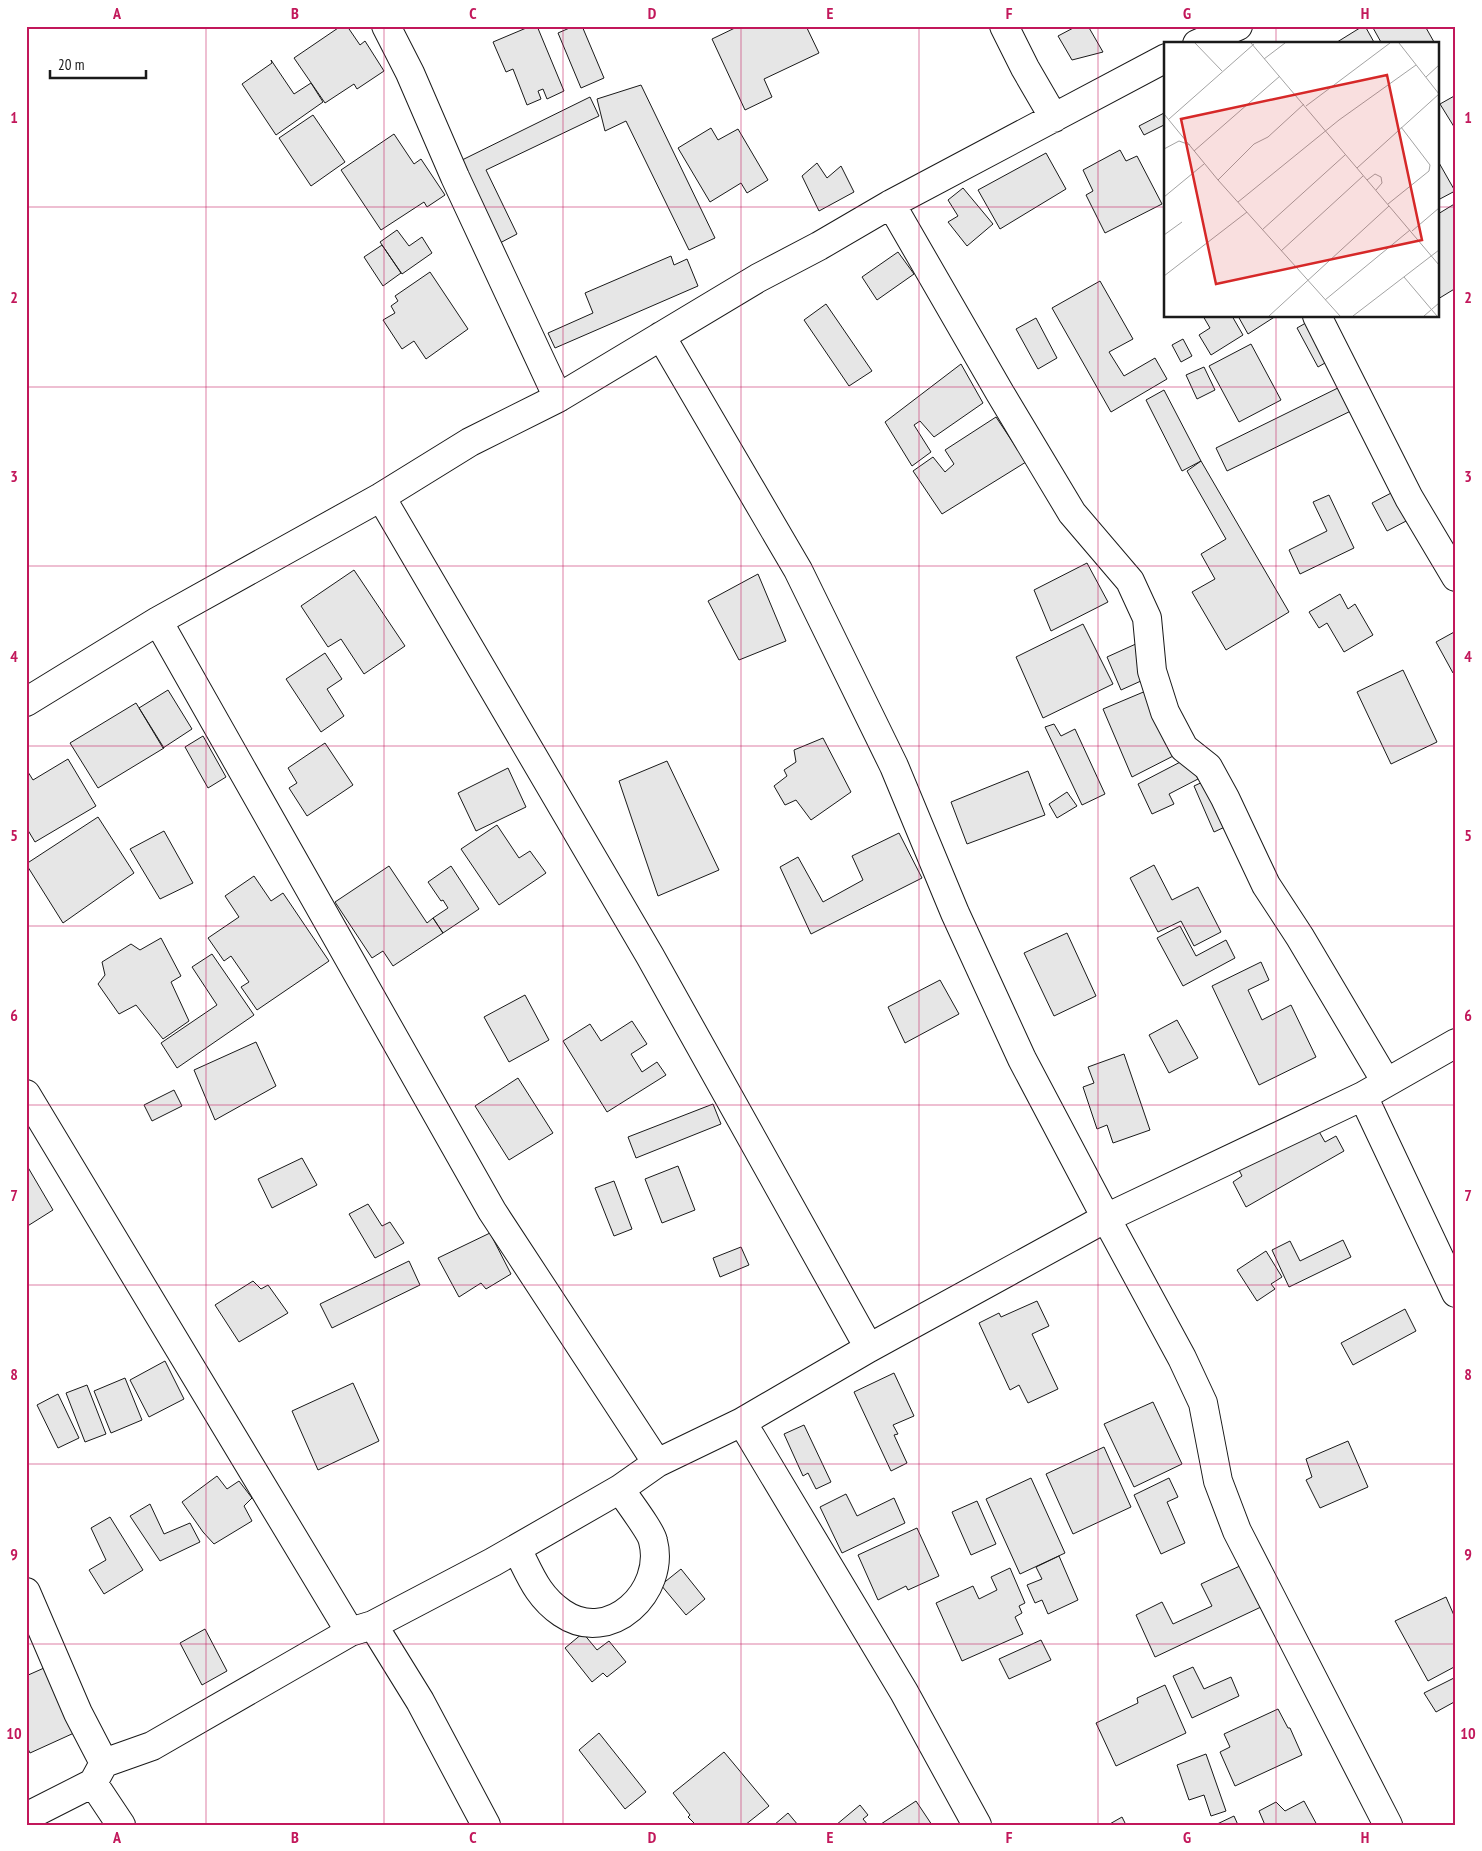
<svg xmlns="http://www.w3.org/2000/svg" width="1482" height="1851" viewBox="0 0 1482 1851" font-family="'PT Sans Narrow',sans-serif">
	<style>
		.building { fill: #e6e6e6; stroke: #1a1a1a }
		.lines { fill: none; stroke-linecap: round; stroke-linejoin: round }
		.street-casing { stroke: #1a1a1a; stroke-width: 30 }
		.street { stroke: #fff; stroke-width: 28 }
		.grid { fill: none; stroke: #c2185b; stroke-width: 1; stroke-opacity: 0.55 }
		.inset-road { fill: none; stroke: #a3a3a3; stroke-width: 1 }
		.view { fill: #d62828; fill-opacity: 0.15; stroke: #d62828; stroke-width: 2.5 }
		.inset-edge { fill: none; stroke: #1a1a1a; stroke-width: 2.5 }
		.neatline { fill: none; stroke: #c2185b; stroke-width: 2 }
		.grid-label { font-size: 16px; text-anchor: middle; font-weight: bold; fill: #c2185b }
	</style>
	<rect width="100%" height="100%" fill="#fff"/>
	<path class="building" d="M341,26H347L360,45L365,41L384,71L357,89L354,84L325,103L294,58Z
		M531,26H537L564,91L547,99L543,89L538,91L541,99L527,105L513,69L506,72L493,42Z
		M574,26H582L604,78L581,88L558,33Z
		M739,26H806L819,53L764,79L772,97L745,110L712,39Z
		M1077,26H1088L1103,52L1072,60L1058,36Z
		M1363,26H1365L1375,44H1334Z
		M1372,26H1425L1434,42L1431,44H1382Z
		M271,60L294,94L311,83L323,102L276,135L242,84L272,63Z
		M641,85L715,238L689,250L626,121L605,131L597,99Z
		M1456,95V130L1440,104Z
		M590,97L599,116L486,170L517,234L498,244L458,162Z
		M1166,112V124L1144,135L1139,126Z
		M313,115L345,162L311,186L279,138Z
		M711,128L718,140L738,129L768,180L747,193L741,183L710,202L678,148Z
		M394,134L414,164L421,159L445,195L427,207L424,202L381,230L341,170Z
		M1120,150L1126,161L1137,156L1162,204L1105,233L1086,195L1093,191L1083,170Z
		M1046,153L1066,189L1000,229L978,190Z
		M1438,161L1455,191L1438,200Z
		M817,163L827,178L841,166L854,192L819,211L802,176Z
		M963,188L993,224L967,246L948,222L958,216L948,200Z
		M1456,203V288L1438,299V214Z
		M397,230L409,246L422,237L432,253L402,274L380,242Z
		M382,245L401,273L383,286L364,257Z
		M898,252L914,274L877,300L862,277Z
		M671,256L674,265L687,259L698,286L555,348L548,333L593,313L585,293Z
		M430,272L468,329L426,359L414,341L402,349L383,320L395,313L391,306L398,301L395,296Z
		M1100,281L1133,339L1109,352L1124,376L1155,358L1167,379L1111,412L1052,308Z
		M826,304L872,371L849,386L804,320Z
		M1203,316H1232L1243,335L1211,355L1199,335L1210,328Z
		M1238,316H1276L1248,334Z
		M1036,318L1057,358L1038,369L1016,329Z
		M1311,320L1332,359L1318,367L1297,328Z
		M1183,339L1192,356L1181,362L1172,345Z
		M1251,344L1281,400L1239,422L1209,366Z
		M961,364L983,403L934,437L920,421L914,425L931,452L912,466L885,422Z
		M1204,367L1215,390L1197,399L1186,375Z
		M1346,384L1357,408L1227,471L1216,448Z
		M1164,390L1201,461L1182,471L1146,400Z
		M996,417L1026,462L942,514L913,471L933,457L945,472L954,464L945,450Z
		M1201,461L1289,612L1226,650L1192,592L1215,579L1201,554L1226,539L1187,471Z
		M1395,491L1410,519L1387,531L1372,503Z
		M1329,495L1354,548L1300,574L1289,550L1327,531L1313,502Z
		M1087,563L1108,602L1051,631L1034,590Z
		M354,570L405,646L364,674L341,639L328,647L301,606Z
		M758,574L786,641L739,660L708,601Z
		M1340,594L1348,609L1355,604L1373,635L1344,652L1327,623L1319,628L1309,612Z
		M1083,624L1113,684L1043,718L1016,657Z
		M1456,631V672L1453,673L1436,642Z
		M1138,643L1152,676L1121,690L1107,657Z
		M325,653L342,679L327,689L344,716L321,732L286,679Z
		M1403,670L1437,742L1391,764L1357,692Z
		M1153,688L1181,752L1132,777L1103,709Z
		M168,690L192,729L163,748L139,708Z
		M136,703L164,748L98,788L70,743Z
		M1054,724L1061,736L1075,729L1105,794L1082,805L1045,727Z
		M203,736L226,777L208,788L185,747Z
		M823,738L851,792L811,820L796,800L785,805L774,786L787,776L784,770L796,762L794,750Z
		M325,743L353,785L307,816L289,788L297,783L288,768Z
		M1188,758L1198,779L1169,794L1174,804L1152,814L1138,784Z
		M68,759L96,806L35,842L26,827V773L28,772L33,780Z
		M667,761L719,870L658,896L619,781Z
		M508,768L526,807L476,831L458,793Z
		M1028,771L1045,815L967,844L951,802Z
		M1207,780L1227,826L1214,832L1194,786Z
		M1067,792L1077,806L1057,818L1049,804Z
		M98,817L134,873L63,923L26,864Z
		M497,825L519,858L530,851L546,873L499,905L461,849Z
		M164,831L193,883L160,899L130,849Z
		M899,833L922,878L811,934L780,867L798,857L823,902L863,880L852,856Z
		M1154,865L1172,900L1198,887L1221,932L1194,946L1181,921L1158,932L1130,878Z
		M389,866L427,923L433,918L443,933L393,966L383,951L372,958L335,902Z
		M451,866L479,909L443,933L433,918L448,908L443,900L441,901L428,882Z
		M254,876L271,901L283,893L329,961L257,1010L241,987L249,982L231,956L224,961L208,938L239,917L225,896Z
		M1180,926L1196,956L1226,940L1235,958L1183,986L1157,938Z
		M1067,933L1096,996L1054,1016L1024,953Z
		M161,938L181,976L171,982L189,1021L163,1039L136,1005L119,1014L98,984L105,975L102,962L131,944L140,950Z
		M212,954L254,1015L177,1068L161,1043L217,1005L192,967Z
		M1261,962L1269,980L1248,990L1262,1020L1291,1005L1316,1057L1259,1085L1212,986Z
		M940,980L959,1014L905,1043L888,1007Z
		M525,995L549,1040L509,1062L484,1017Z
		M1177,1020L1198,1058L1169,1073L1149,1035Z
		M632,1021L647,1044L631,1054L642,1072L657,1062L666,1075L607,1112L563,1041L590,1024L601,1041Z
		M256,1042L276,1086L215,1120L194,1070Z
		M1124,1054L1150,1130L1113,1143L1107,1125L1097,1129L1083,1087L1094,1083L1088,1067Z
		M518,1078L553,1133L509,1160L475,1106Z
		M174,1090L182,1106L152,1121L144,1105Z
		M713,1104L721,1124L636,1158L628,1137Z
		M1313,1121L1325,1142L1336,1136L1344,1151L1246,1207L1233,1182L1242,1176L1236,1164Z
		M302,1158L317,1185L272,1208L258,1179Z
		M26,1164L53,1210L26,1227Z
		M678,1166L695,1210L662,1223L645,1179Z
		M614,1181L632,1229L614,1236L595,1188Z
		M368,1204L382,1226L390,1222L404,1243L375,1258L349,1214Z
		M490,1233L511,1274L486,1289L481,1283L459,1297L438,1258Z
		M1343,1240L1351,1257L1289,1287L1272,1250L1290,1241L1300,1261Z
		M741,1247L749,1265L720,1277L713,1258Z
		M1266,1251L1282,1277L1271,1284L1275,1289L1257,1301L1237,1270Z
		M409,1261L420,1285L332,1328L320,1304Z
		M253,1281L261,1289L268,1285L288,1313L239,1342L215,1305Z
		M1037,1301L1049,1326L1032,1334L1058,1389L1028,1403L1019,1385L1010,1390L979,1323L999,1313L1001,1317Z
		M1405,1309L1416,1331L1353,1365L1341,1343Z
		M165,1361L184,1399L149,1417L130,1380Z
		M894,1373L914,1416L893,1425L898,1434L894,1435L907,1463L891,1471L854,1392Z
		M125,1378L142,1420L111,1433L94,1391Z
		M353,1383L379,1441L318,1470L292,1411Z
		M87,1385L106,1434L85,1442L66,1393Z
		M58,1394L79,1438L58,1448L37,1405Z
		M1153,1402L1182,1464L1134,1487L1104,1424Z
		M804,1425L831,1482L816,1489L808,1473L803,1476L784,1434Z
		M1348,1441L1368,1487L1320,1508L1306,1480L1312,1477L1306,1459Z
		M1104,1447L1131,1507L1073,1534L1046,1474Z
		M217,1476L227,1489L239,1481L252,1498L244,1506L252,1521L214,1544L203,1532L182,1502Z
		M1031,1478L1065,1553L1020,1574L986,1499Z
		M1169,1478L1178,1497L1167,1502L1185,1543L1161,1554L1134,1495Z
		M846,1494L857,1516L894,1498L905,1523L842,1553L820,1507Z
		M977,1501L996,1544L971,1555L952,1512Z
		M150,1504L164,1534L190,1523L200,1542L160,1561L130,1516Z
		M110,1517L143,1570L104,1594L89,1570L106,1560L91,1528Z
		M917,1528L939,1576L908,1590L906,1586L878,1600L858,1555Z
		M1059,1556L1078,1600L1048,1614L1042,1600L1035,1603L1027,1585L1042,1579L1036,1567Z
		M1242,1565L1261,1607L1155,1657L1136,1615L1162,1602L1173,1624L1212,1606L1201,1584Z
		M1010,1568L1025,1603L1019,1606L1022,1613L1015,1617L1023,1634L962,1661L936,1603L973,1586L979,1599L997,1590L991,1577Z
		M681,1569L705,1599L686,1615L661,1585Z
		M1446,1597L1456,1620V1666L1428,1681L1395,1621Z
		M205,1629L227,1671L202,1685L180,1643Z
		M583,1633L597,1650L609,1641L626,1662L607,1677L603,1673L592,1682L565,1648Z
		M1041,1640L1051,1660L1009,1679L999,1659Z
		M1193,1667L1204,1689L1231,1677L1239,1696L1192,1718L1173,1676Z
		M44,1668L74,1733L30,1753L26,1745V1676Z
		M1456,1677V1701L1436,1712L1424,1693Z
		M1165,1685L1186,1733L1116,1766L1096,1723L1138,1703L1137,1698Z
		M1278,1709L1288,1728H1290L1302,1755L1235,1786L1220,1752L1230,1747L1224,1734Z
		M599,1733L646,1792L625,1809L579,1750Z
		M724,1752L769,1806L745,1825H696L688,1817L690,1815L673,1793Z
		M1206,1754L1226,1811L1211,1816L1204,1795L1189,1800L1177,1765Z
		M916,1801L932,1825H882L881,1824Z
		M1304,1801L1317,1825H1265L1259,1811L1276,1802L1285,1811Z
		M860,1805L868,1815L863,1819L868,1825H836Z
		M788,1813L798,1825H774Z
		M1234,1816L1238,1825H1215Z
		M1122,1817L1126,1825H1108Z"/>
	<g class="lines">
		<g class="street-casing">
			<path id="street" d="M386,26L410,73L455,177L558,398
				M1004,26L1025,68L1054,118
				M1197,44L1238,26
				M891,204L1000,393L1072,513L1130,581L1147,618L1152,671L1165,712L1184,748L1208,767L1225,798L1266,885L1300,937L1386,1082
				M1317,316L1409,498L1456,577
				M661,336L798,570L894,766L955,913L1022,1059L1106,1218L1182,1358L1203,1403L1218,1481L1237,1531L1388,1825
				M381,497L650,956L869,1348
				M158,621L492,1211L657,1463
				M26,702L158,621L381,497L470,442L558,398L758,278L819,246L891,204L1166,58
				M26,1094L350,1632
				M1363,1096L1456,1293
				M742,1422L904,1692L977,1825
				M517,1549C530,1574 537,1596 562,1613C610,1646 666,1591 653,1541C651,1531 627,1500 620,1489
				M26,1592L78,1713L104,1763
				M373,1625L420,1701L486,1825
				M93,1783L121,1825
				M26,1817L93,1783L104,1763L152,1746L350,1632L373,1625L493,1562L620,1489L657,1463L742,1422L869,1348L1106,1218L1363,1096L1456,1043"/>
		</g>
		<use href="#street" class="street"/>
	</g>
	<path class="grid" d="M206,26V1825M384,26V1825M563,26V1825M741,26V1825M919,26V1825M1098,26V1825M1276,26V44M26,207H1166M1438,207H1456M1276,316V1825M26,387H1456M26,566H1456M26,746H1456M26,926H1456M26,1105H1456M26,1285H1456M26,1464H1456M26,1644H1456"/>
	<g transform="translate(1164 42)">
		<rect width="275" height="275" fill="#fff"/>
		<path class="inset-road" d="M31,1L58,29M87,1L275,223M235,1L275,52M100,17L121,1M262,35L275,23M142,64L226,1M0,72L54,138L176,274M5,77L90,2M0,107L15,99L26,103M30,109L116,34M193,126L275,52M54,138L90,102L104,95L140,62M203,138L211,132L217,135L218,141L212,148M0,155L40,122M74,160L175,78L252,23M224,162L265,129L266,123L237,85M98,188L181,113M248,189L275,166M0,193L18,180M117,209L199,134M0,234L83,170M240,235L273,274M161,258L246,188M105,274L225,164M189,274L275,208M260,274L275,261"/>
		<path class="view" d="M223,33L258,198L52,242L17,77Z"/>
		<rect width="275" height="275" class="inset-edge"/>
	</g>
	<rect width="1482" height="1851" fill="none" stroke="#ffffff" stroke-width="55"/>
	<path d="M50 70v8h96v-8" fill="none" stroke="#1a1a1a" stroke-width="2.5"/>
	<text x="58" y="70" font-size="15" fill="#1a1a1a" stroke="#ffffff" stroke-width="4" paint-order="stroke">20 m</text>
	<rect x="28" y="28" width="1426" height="1796" class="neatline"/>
	<g class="grid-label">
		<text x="117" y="19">A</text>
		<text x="295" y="19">B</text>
		<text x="473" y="19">C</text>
		<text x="652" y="19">D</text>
		<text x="830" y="19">E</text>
		<text x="1009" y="19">F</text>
		<text x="1187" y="19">G</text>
		<text x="1365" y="19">H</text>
		<text x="14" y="123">1</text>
		<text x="1468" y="123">1</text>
		<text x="14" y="303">2</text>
		<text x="1468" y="303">2</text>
		<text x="14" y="482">3</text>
		<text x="1468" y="482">3</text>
		<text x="14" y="662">4</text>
		<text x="1468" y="662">4</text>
		<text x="14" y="841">5</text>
		<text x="1468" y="841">5</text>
		<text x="14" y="1021">6</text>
		<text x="1468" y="1021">6</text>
		<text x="14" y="1201">7</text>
		<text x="1468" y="1201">7</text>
		<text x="14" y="1380">8</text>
		<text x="1468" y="1380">8</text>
		<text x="14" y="1560">9</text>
		<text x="1468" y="1560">9</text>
		<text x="14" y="1739">10</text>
		<text x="1468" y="1739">10</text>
		<text x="117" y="1843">A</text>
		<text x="295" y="1843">B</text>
		<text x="473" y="1843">C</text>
		<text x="652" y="1843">D</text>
		<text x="830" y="1843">E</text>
		<text x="1009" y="1843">F</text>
		<text x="1187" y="1843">G</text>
		<text x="1365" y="1843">H</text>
	</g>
</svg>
